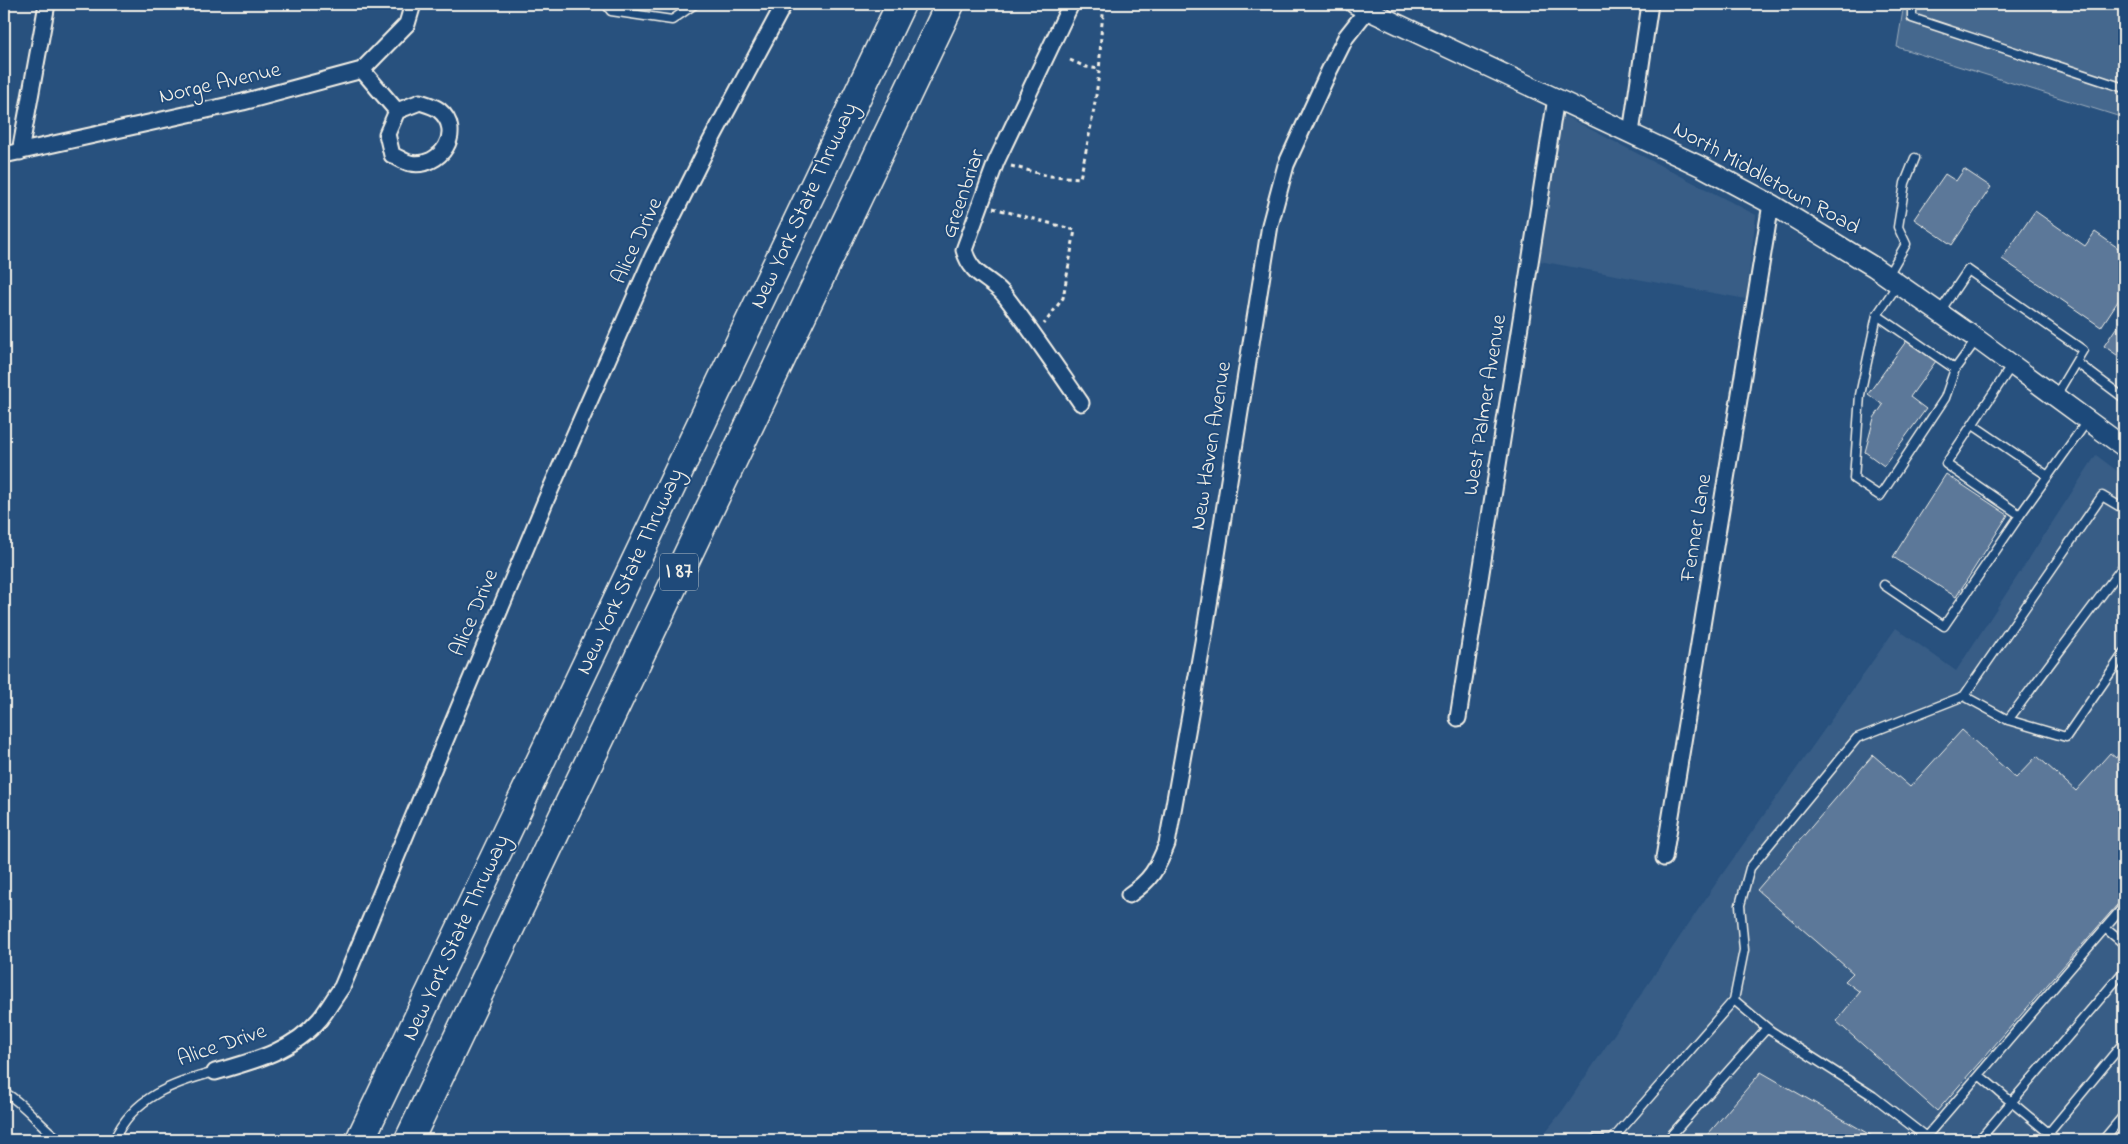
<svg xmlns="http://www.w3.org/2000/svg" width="2128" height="1144" viewBox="0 0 2128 1144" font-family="'Indie Flower',sans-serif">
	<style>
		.built { fill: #375d86 }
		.green { fill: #45688e; stroke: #9cacbb }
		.building { fill: #5b7899; stroke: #f4f1e8 }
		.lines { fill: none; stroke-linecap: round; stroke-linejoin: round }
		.service-casing { stroke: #f4f1e8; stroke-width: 11 }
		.minor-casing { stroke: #f4f1e8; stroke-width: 19 }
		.tertiary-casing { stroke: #f4f1e8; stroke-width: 22 }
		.motorway-casing { stroke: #f4f1e8; stroke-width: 31 }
		.path { stroke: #f4f1e8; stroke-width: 3; stroke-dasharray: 4 4; stroke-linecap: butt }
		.service { stroke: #1f4a7a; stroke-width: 8 }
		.minor { stroke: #1f4a7a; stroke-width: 15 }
		.tertiary { stroke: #1f4a7a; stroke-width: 19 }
		.motorway { stroke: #1f4a7a; stroke-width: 28 }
		.labels { text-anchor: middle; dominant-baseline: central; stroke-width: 4; stroke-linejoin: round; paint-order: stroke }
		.shield { fill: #1f4a7a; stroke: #b4bfc7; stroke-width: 1 }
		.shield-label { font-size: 21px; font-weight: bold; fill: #f4f1e8 }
		.street-label { font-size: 22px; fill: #f4f1e8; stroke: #1f4a7a }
	</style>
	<rect width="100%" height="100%" fill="#28517e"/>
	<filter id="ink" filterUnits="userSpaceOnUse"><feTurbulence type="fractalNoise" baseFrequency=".02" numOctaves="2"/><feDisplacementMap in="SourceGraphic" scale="10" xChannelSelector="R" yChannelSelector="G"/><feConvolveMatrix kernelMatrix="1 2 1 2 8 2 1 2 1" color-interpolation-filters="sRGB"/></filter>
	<g filter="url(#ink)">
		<path class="built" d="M1561,114L1756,215L1746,299L1539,261Z
			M2096,455L2124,476V1140H1539L1563,1110L1723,873L1896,628L1956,671Z"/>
		<path class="green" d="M1904,4H2124V118L1897,47Z"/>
		<path class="building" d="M1964,169L1991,187L1952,245L1914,219L1945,174L1956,181Z
			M2035,211L2085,246L2095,232L2124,252V292L2101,327L2002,259Z
			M2124,316V360L2104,346Z
			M1907,340L1936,361L1910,397L1926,409L1884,466L1865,452L1874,418L1883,405L1868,394Z
			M1946,474L2008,515L1956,597L1893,557Z
			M1962,730L2016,778L2037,756L2076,791L2110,753L2116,758L2124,746V897L1937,1111L1836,1021L1860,992L1845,981L1853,973L1757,890L1873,755L1910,787Z
			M1761,1072L1879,1140H1703Z"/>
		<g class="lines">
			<g class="service-casing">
				<path id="service" d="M606,4L611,11L672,20L695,4
					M1912,4V18L2124,88
					M1887,277L1906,244L1898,227L1905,183L1915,158
					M1898,284L1877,315L1955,369L1977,339
					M1939,313L1968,270L2083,350L2055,397
					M1877,315L1860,395L1854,479L1880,496L1945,398L1955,369
					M2076,362L2124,398
					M2012,365L1946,464L2020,515L2088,420
					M1973,425L2048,476
					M1884,585L1944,626L2020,515
					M1964,696L2102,496L2124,509
					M2008,720L2066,737L2124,653
					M2105,928L2124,944
					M1979,1075L2057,1140
					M4,1092C25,1104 40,1126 60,1140
					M1926,1137L1873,1096L1771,1031L1734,1000L1744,950L1740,905L1750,868L1857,738L1964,696L2008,720L2124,565
					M1924,1139L2124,906
					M114,1140C133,1097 173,1083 215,1072
					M1593,1140H1612
					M1612,1140L1734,1000
					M1667,1140L1767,1028
					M1979,1140L2124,971
					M2043,1140L2124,1042
					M2103,1140L2124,1115"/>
			</g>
			<g class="minor-casing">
				<path id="minor" d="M1071,4L996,162L964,250C972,278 991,277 1006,297C1032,331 1056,367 1081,403
					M362,70L397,111L387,134L392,155C398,157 404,162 410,163C441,169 465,131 439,110C434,106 426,104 420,102L397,111
					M1631,133L1650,4
					M20,152L47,4
					M4,155L243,102L362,70L407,24L413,4
					M1458,718L1556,98
					M1664,858L1771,204
					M1129,895C1151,880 1157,869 1167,844L1203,642L1270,225L1286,165L1329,71L1346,37L1372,4
					M215,1072C254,1061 293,1051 320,1019C328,1009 334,998 342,987L545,502L653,256L707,148L784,4"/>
			</g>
			<g class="tertiary-casing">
				<path id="tertiary" d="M1355,4L1702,167L1771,204L1874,267L1977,339L2124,447"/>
			</g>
			<g class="motorway-casing">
				<path id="motorway" d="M360,1140L901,4
					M409,1140L950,4"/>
			</g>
			<path class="path" d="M1070,60L1086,67L1099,69
				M1011,166L1049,176L1080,178C1088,143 1095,108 1099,72C1101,49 1100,27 1105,4
				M993,208L1075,230L1063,298L1044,324"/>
			<use href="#service" class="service"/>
			<use href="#minor" class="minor"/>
			<use href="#tertiary" class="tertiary"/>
			<use href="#motorway" class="motorway"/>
		</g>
	</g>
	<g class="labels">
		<rect class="shield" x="660" y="553.5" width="38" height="37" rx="4"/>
		<g class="shield-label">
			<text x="679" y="572">I 87</text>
		</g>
		<g class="street-label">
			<text transform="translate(220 84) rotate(-13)">Norge Avenue</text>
			<text transform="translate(1766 179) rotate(29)">North Middletown Road</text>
			<text transform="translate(964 194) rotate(-71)">Greenbriar</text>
			<text transform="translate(805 206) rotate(-65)">New York State Thruway</text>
			<text transform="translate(638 241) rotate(-65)">Alice Drive</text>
			<text transform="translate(1486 405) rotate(-81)">West Palmer Avenue</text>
			<text transform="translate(1212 446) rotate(-81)">New Haven Avenue</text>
			<text transform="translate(1697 528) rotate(-81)">Fenner Lane</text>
			<text transform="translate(631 572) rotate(-65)">New York State Thruway</text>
			<text transform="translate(475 613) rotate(-67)">Alice Drive</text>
			<text transform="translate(457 938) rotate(-65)">New York State Thruway</text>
			<text transform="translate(222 1046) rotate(-19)">Alice Drive</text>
		</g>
	</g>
	<rect width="2128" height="1144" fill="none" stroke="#1f4a7a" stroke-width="20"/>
	<rect x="10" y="10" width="2108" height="1124" fill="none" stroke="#f4f1e8" stroke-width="2" filter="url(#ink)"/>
</svg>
